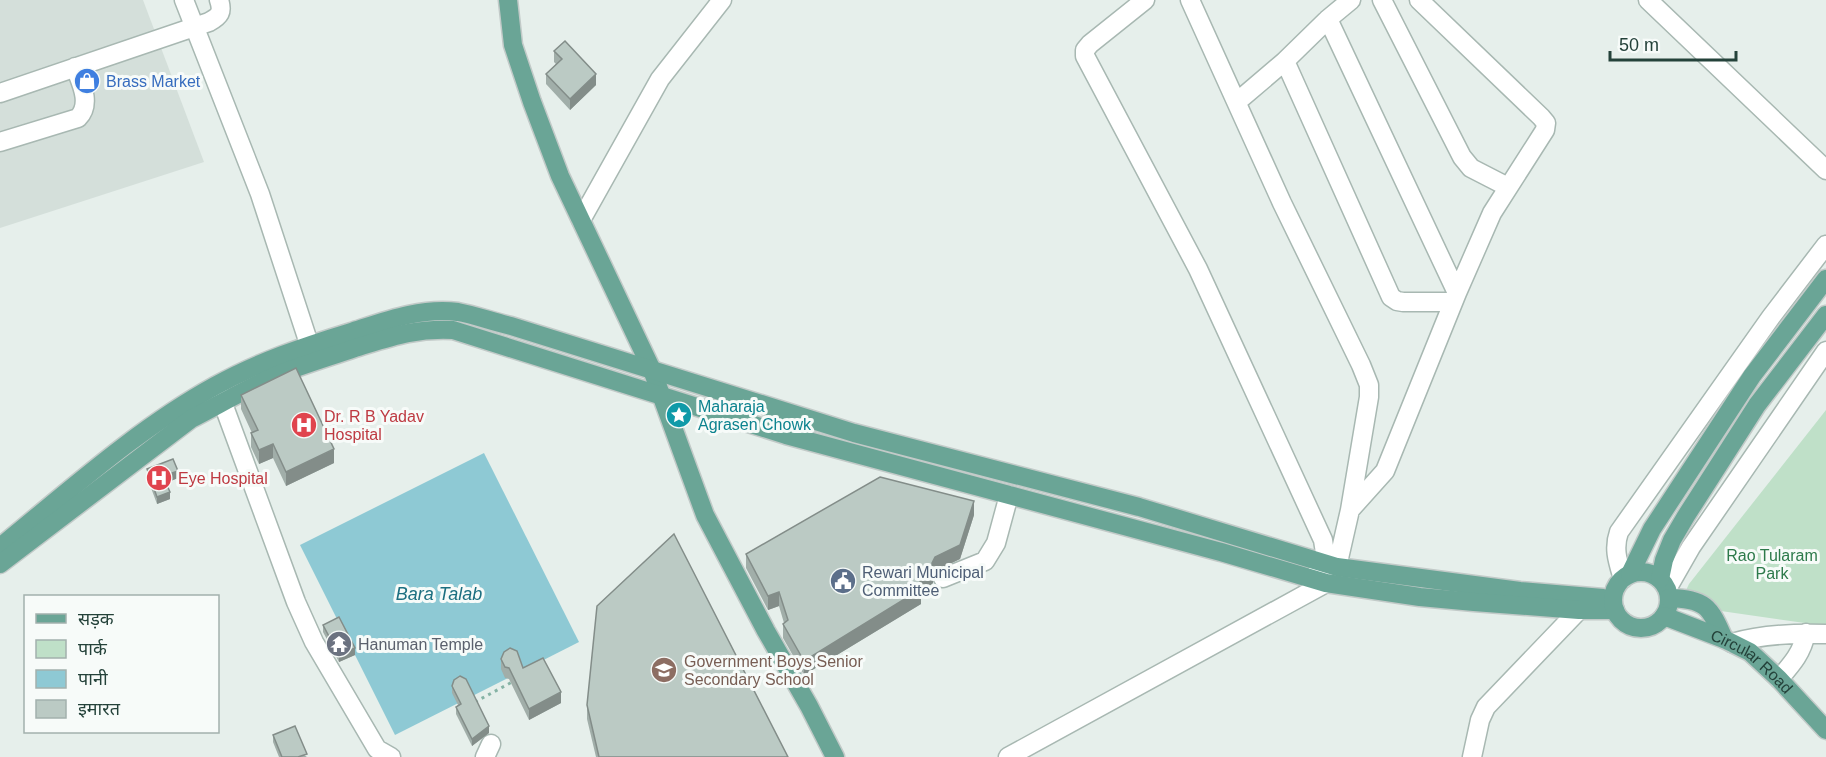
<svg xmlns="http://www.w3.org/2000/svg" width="1826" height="757" viewBox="0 0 1826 757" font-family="Arial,'Noto Sans Devanagari',sans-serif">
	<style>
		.built { fill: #d4dfda }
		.green { fill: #bfe0c8 }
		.water { fill: #8ec9d4 }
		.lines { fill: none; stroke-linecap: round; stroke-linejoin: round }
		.minor-casing { stroke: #a8b8b2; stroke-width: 21 }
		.major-casing { stroke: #c2cac8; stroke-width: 21 }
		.path { stroke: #86b3a5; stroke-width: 3; stroke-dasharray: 3 4.5; stroke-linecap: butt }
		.minor { stroke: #fff; stroke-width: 18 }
		.major { stroke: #6aa596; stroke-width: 18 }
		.wall { fill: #a1aea9 }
		.shaded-wall { fill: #838d89 }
		.building { fill: #bbcac4; stroke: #838d89; stroke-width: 1.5 }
		.labels { text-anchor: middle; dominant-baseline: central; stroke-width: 6; stroke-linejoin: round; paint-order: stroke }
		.shop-label { font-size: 16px; fill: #366cbe; stroke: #f7fbf9; text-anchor: start }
		.culture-label { font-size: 16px; fill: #0d838f; stroke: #f7fbf9; text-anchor: start }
		.health-label { font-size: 16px; fill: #be3a42; stroke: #f7fbf9; text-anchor: start }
		.park-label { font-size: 16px; fill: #2d7a4b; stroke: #f7fbf9 }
		.service-label { font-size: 16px; fill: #4e5e75; stroke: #f7fbf9; text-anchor: start }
		.worship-label { font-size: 16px; fill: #5b616d; stroke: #f7fbf9; text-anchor: start }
		.education-label { font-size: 16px; fill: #785e54; stroke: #f7fbf9; text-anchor: start }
		.street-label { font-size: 16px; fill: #24423a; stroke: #f7fbf9 }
		.water-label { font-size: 18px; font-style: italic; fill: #1c6f80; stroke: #f7fbf9 }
	</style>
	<rect width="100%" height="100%" fill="#e6efeb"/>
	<path class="built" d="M0,0H143L204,162L0,228Z"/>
	<path class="green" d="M1826,410V626L1679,605L1689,584Z"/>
	<path class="water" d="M484,453L579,642L395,735L300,545Z"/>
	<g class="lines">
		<g class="minor-casing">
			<path id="minor" d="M184,0L260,194L314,359
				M1145,0L1090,44L1085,50V56L1198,269L1323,540L1325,553L1316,575
				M1382,0L1462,157L1471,168L1508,187
				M1648,0L1826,170
				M1328,19L1457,293
				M1285,61L1391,297L1397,301L1403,302H1453
				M0,93L209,22C220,16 223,12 219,0
				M1238,101L1285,61L1328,19L1351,0
				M0,142L78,118C92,104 81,83 75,67
				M581,220L660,79L722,0
				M218,390L296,602L314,642L377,749L391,757
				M1350,510L1385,471L1457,293L1492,213L1545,130L1546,123L1541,117L1419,0
				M943,578L985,561L996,543L1009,495
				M1623,579C1618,562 1613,549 1619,532L1771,317L1826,245
				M1667,589L1691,547L1826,351
				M1732,643C1763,634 1794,633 1826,634
				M1779,679C1792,664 1802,653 1806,633
				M485,757L491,744
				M1008,757L1326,583L1337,567L1350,510L1369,397V385L1361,365L1282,203L1190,0
				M1472,757L1480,720L1486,707L1579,610"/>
		</g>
		<g class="major-casing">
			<g id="major">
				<path d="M508,0L513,45L532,102L560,176L652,370L705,515L766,631L809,706L835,757"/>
				<path d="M0,547C69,491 137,429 215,386C258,362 305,346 351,332C385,321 421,307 458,312C475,315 493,322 511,326L854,433L1139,507L1337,567L1520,591L1603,598"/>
				<path d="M0,564L191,419C220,404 248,388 277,375C302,365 329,357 355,348C391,337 415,328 453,330L786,435L1221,552L1326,583L1420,597L1474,602L1579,610H1615"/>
				<circle cx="1641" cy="600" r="28"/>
				<path d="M1630,574L1652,529L1752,376L1826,279"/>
				<path d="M1660,579L1664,560L1672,540L1686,516L1757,405L1826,315"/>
				<path d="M1669,598C1705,599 1710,606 1724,639"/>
				<path id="s1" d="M1664,616L1724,639L1750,652L1779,679L1826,730"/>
			</g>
		</g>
		<path class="path" d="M475,702L514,681"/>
		<use href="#minor" class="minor"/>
		<use href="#major" class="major"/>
	</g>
	<path class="wall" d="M554,51L596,85L570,110L546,84V74L556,64L554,62Z
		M241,395L334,463L286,486L273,458L259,464L251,447V433H252L241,409Z
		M147,469L178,478L166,483L170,499L157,504L147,477Z
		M974,515L960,559L935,571L933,574V583L921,593V604L804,675L783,638V624L784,623L779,606L768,610L746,568V554Z
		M323,625L355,655L339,662L323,632Z
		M501,659L523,668L561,703L529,720L509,679L505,678L501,669Z
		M452,686L489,733L472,746L456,714V707L458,705L452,693Z
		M587,705L788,757H596L587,719Z
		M273,735L307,757H279L273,742Z"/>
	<path class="shaded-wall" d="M596,74V85L570,110V99Z
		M273,444V458L259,464V450Z
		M334,449V463L286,486V472Z
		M178,471V478L163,484V476Z
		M170,492V499L157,504V497Z
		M974,501V515L960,559L935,571L933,574V583L921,593V604L804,675V661L920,580L932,563L935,557Z
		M779,592V606L768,610V596Z
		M355,648V655L339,662V655Z
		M561,692V703L529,720V709Z
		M489,726V733L472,746V739Z"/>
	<path class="building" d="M565,41L596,74L570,99L546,74L562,59L554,51Z
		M296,368L334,449L286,472L273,444L259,450L251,433L258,430L241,395Z
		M173,459L178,471L163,476L170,492L157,497L147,469Z
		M880,477L974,501L960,545L935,557L932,563L933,569L920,580L921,589L804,661L783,624L788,620L779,592L768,596L746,554Z
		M674,534L788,757H599L587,705L597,606Z
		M339,617L355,648L339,655L323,625Z
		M510,648L517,651L523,668L543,658L561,692L529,709L509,668L505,667L501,659L504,652Z
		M460,676L466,679L489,726L472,739L456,707L461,704L452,686L454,680Z
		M295,726L307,754L298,757H282L273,735Z"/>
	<defs>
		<g id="shop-disc" transform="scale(1.35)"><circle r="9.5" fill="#3f7fe0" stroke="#f7fbf9"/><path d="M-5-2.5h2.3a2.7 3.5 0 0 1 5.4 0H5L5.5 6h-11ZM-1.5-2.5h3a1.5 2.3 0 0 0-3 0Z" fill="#fff"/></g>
		<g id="sight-disc" transform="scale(1.35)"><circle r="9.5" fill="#0f9aa8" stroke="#f7fbf9"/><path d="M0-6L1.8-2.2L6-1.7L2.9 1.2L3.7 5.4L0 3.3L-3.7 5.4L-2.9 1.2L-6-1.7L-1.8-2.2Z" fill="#fff"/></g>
		<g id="hospital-disc" transform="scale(1.35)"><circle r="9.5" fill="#e0444e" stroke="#f7fbf9"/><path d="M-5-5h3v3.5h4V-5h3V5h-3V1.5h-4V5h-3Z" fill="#fff"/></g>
		<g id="civic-disc" transform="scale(1.35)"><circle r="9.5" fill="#5c6f8a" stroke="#f7fbf9"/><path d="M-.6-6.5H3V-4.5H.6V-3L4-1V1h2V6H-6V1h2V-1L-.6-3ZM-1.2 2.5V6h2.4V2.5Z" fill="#fff"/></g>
		<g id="temple-disc" transform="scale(1.35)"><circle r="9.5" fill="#6b7280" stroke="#f7fbf9"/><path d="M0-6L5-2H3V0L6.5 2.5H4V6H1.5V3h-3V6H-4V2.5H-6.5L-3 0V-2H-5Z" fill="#fff"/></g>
		<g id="school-disc" transform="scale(1.35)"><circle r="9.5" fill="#8d6e63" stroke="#f7fbf9"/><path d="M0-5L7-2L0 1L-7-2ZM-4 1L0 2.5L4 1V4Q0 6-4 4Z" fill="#fff"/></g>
	</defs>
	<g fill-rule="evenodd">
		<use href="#shop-disc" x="87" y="81"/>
		<use href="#sight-disc" x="679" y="415"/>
		<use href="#hospital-disc" x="304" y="425"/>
		<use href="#hospital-disc" x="159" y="478"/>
		<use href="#civic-disc" x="843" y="581"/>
		<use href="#temple-disc" x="339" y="644"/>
		<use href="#school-disc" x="664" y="670"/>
	</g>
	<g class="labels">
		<g class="shop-label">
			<text x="106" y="81">Brass Market</text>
		</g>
		<g class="culture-label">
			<text x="698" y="406">Maharaja<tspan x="698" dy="18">Agrasen Chowk</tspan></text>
		</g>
		<g class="health-label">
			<text x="324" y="416">Dr. R B Yadav<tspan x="324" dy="18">Hospital</tspan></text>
			<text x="178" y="478">Eye Hospital</text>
		</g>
		<g class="park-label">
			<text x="1772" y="555">Rao Tularam<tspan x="1772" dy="18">Park</tspan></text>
		</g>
		<g class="service-label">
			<text x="862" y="572">Rewari Municipal<tspan x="862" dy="18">Committee</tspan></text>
		</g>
		<g class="worship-label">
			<text x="358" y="644">Hanuman Temple</text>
		</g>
		<g class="education-label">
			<text x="684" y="661">Government Boys Senior<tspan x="684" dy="18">Secondary School</tspan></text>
		</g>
		<g class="street-label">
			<text stroke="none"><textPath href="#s1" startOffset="100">Circular Road</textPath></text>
		</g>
		<g class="water-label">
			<text x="439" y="594">Bara Talab</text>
		</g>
	</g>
	<rect x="24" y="595" width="195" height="138" fill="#f7fbf9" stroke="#a3b1ad" stroke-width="1.5"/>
	<rect x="36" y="614" width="30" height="9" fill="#6aa596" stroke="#a3b1ad" stroke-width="1.5"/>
	<text x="78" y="625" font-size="18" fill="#24423a">सड़क</text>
	<rect x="36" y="640" width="30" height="18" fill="#bfe0c8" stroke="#a3b1ad" stroke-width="1.5"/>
	<text x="78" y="655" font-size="18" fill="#24423a">पार्क</text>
	<rect x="36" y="670" width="30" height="18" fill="#8ec9d4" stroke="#a3b1ad" stroke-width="1.5"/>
	<text x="78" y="685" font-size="18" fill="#24423a">पानी</text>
	<rect x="36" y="700" width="30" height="18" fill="#bbcac4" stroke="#a3b1ad" stroke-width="1.5"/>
	<text x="78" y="715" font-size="18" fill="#24423a">इमारत</text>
	<path d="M1610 51v9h126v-9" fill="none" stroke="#24423a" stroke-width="3"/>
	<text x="1619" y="51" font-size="18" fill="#24423a" stroke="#f7fbf9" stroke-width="4.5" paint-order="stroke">50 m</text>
</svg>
